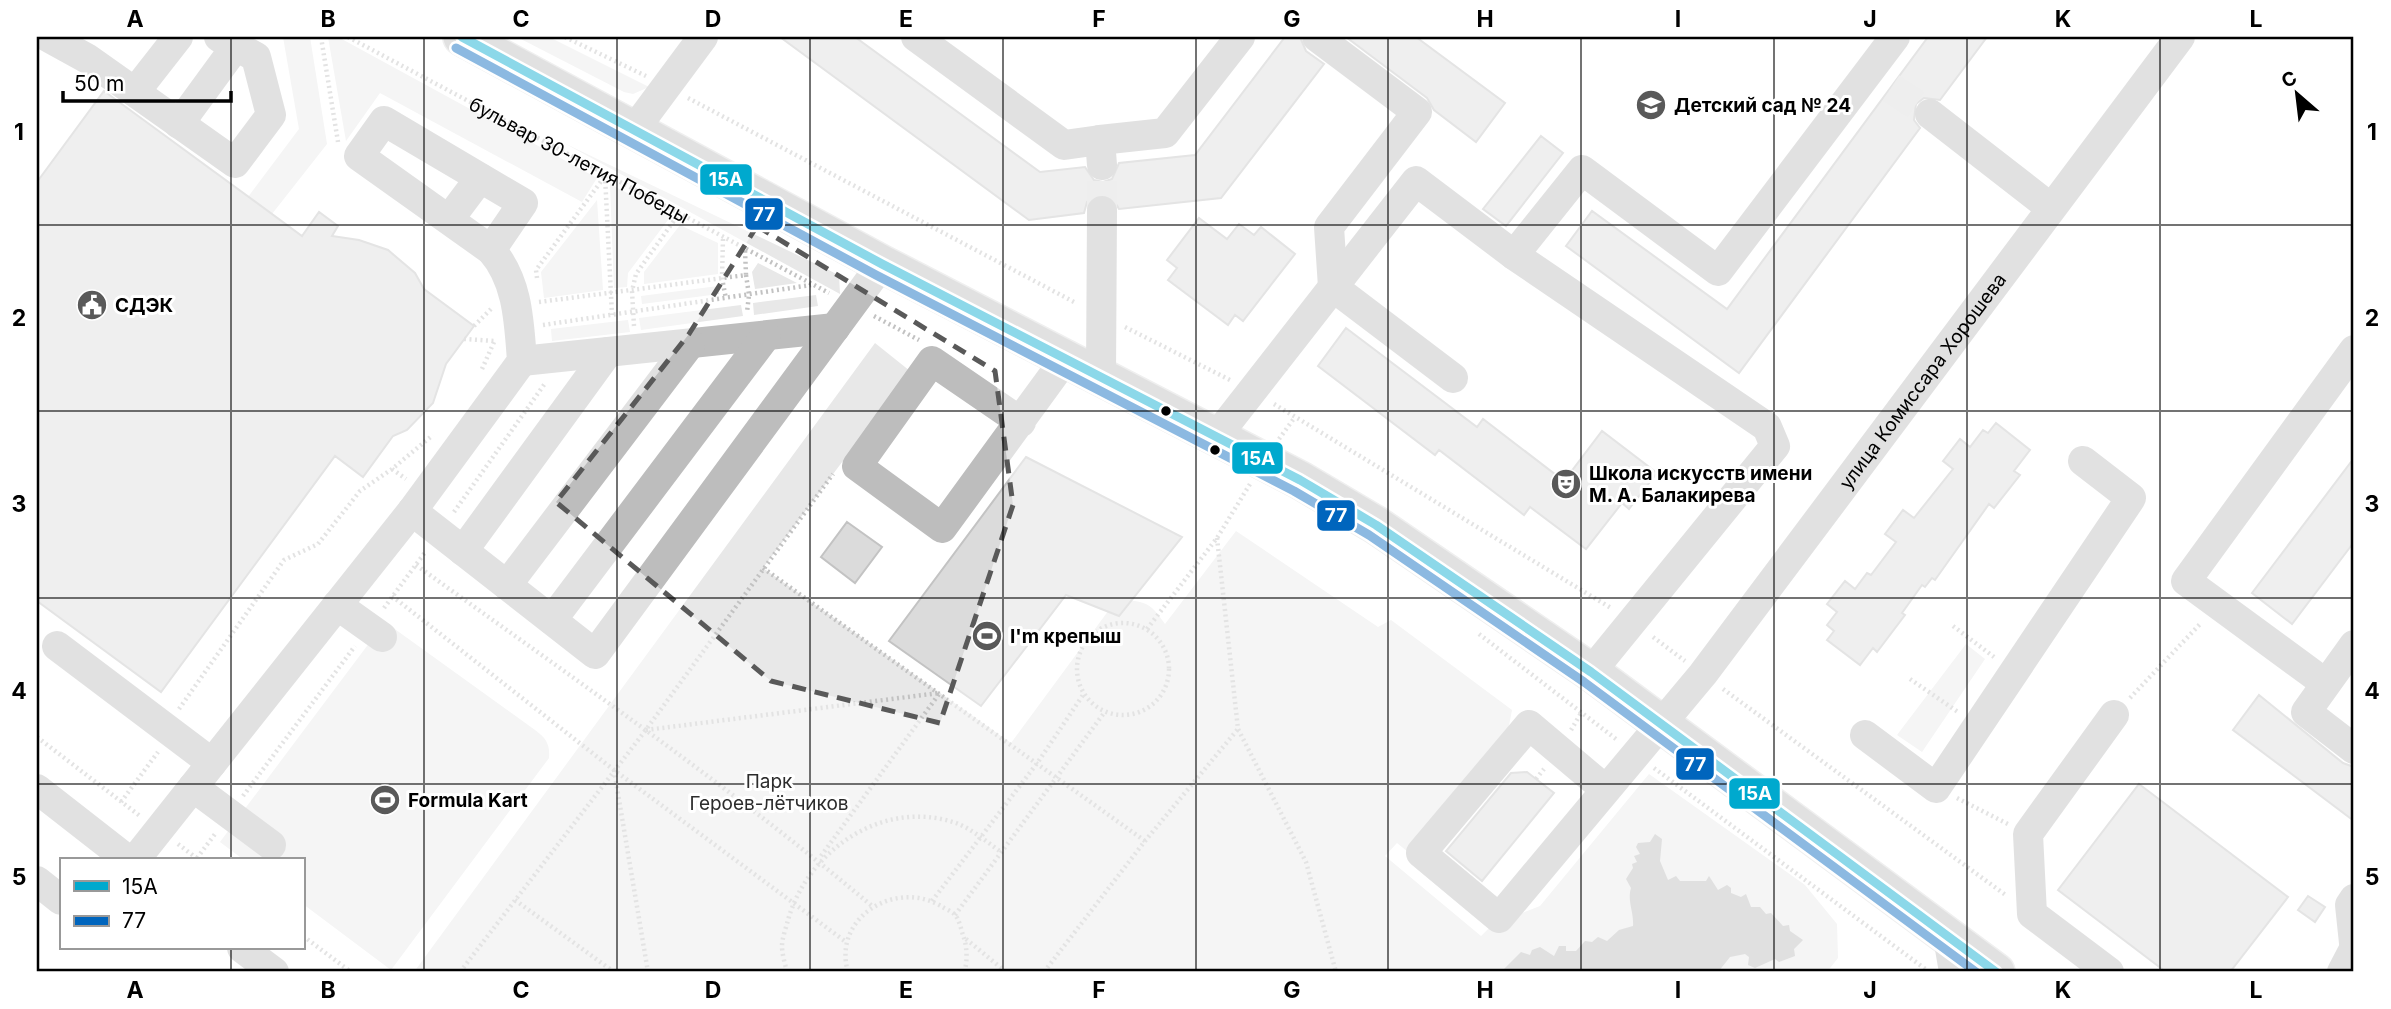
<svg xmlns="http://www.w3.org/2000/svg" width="2391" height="1009" viewBox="0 0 2391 1009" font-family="Inter,sans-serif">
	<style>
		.green { fill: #e8e8e8 }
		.water { fill: #bababa }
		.building { fill: #dbdbdb; stroke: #c3c3c3; stroke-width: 2 }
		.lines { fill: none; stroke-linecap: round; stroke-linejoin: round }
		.minor-tunnel { stroke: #d9d9d9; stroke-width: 30; stroke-dasharray: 30 15; stroke-linecap: butt }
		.major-casing { stroke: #dbdbdb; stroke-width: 40 }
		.path { stroke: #c2c2c2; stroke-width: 4.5; stroke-dasharray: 2 3.5; stroke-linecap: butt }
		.minor { stroke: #bdbdbd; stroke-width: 30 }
		.major { stroke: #bdbdbd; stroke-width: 37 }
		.bus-1-casing { stroke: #fff; stroke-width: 14 }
		.bus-2-casing { stroke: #fff; stroke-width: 14 }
		.bus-1 { stroke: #00a9ce; stroke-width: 9 }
		.bus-2 { stroke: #0065bd; stroke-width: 9 }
		.marked { fill: none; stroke: #595959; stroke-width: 5; stroke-dasharray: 14 9; stroke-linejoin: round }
		.grid { fill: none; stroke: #000; stroke-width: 2; stroke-opacity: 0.55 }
		.bus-dot { fill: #000; stroke: #fff; stroke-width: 2.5 }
		.labels { text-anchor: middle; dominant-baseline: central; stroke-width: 6; stroke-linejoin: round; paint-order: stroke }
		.poi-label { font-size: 19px; font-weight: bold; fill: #000; stroke: #fff; text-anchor: start }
		.street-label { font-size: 19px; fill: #000; stroke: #fff }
		.park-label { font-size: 19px; fill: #2c2c2c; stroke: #fff }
		.line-badge { stroke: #fff; stroke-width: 2.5 }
		.badge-label { font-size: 19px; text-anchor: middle; font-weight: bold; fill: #fff }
		.neatline { fill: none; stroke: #000; stroke-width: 2.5 }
		.grid-label { font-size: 23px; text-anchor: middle; font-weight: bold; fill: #000 }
	</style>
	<rect width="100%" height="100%" fill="#fff"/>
	<path class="green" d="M283,37H310L327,144L272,214L248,197L299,129Z
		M328,37H338L597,178L582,202L380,93L346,141Z
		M517,37H549L649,87L633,94L624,92Z
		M564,143L839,275L840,294Z
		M610,184L671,216L628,273L627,287L614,288Z
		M597,200L603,290L544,298L541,272Z
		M680,225L718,243V274L644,284V272Z
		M758,263L797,283L755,289L752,272Z
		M718,286L719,294L642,304L641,296Z
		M816,295L818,306L754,315L753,303Z
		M741,305L743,316L641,330L639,318Z
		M628,320L630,332L552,341L551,329Z
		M875,343L910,371L763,568L1011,743L1117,599C1146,602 1149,601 1165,624L1236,531L1378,627L1391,620L1512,710L1507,736L1408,852L1397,843L1385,856L1481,936L1492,925L1540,906L1649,774L1805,885L1837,924L1838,958L1827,972H414Z
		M385,622L535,730C546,738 550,744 549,758L391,970L303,904V860H244L220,842Z
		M1966,644L1985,659L1922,752L1897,735Z"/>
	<path class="water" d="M1655,834L1662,839L1660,861L1668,880L1676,876L1680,881H1706L1709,876L1718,890L1727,885L1731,888V893L1741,897L1746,894L1751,907H1760L1766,914L1771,913L1783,926L1789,925L1790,931L1803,940L1794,949L1795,956L1779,962L1775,959L1755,968L1748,965L1749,957L1745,954L1730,957L1718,972H1501L1521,952L1530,955L1532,950L1540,947L1554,956L1559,946H1566V951H1576L1585,941L1592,942L1598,937L1607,941L1619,930L1633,926C1634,912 1627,901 1631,888L1626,879L1633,868L1632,864L1637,862L1634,856L1640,854L1636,847L1638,843L1650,842Z"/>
	<path class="building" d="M780,37H855L1040,172L1085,167L1094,180L1103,182L1112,179L1119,163L1195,155L1285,37H1300L1306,51L1324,64L1221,198L1119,209L1111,196L1101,194L1087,202L1084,213L1029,220Z
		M1346,37H1416L1505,103L1476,142L1434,110L1427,98Z
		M1928,37H1987L1940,100L1924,98L1916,104L1914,120L1920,128L1739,373L1566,246L1592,211L1727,309Z
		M104,91L302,236L319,212L338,226L332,236L359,240L388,250L415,273L424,289L474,326L446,364L433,403L407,430L393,436L363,477L335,456L161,692L37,601V182Z
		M1541,136L1563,153L1506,226L1483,209Z
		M1199,218L1227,239L1239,224L1254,235L1261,227L1295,254L1243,321L1235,315L1228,325L1168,280L1177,268L1167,260Z
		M1346,328L1477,427L1483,419L1564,481L1602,431L1657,473L1629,509L1622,503L1586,549L1530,507L1524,515L1439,450L1435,455L1318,366Z
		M1996,423L2030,450L2014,471L2020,475L1994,508L1989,504L1935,580L1932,578L1925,587L1922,585L1902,613L1905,615L1877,652L1873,648L1860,665L1827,640L1834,631L1827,625L1837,612L1827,604L1845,581L1855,589L1867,573L1871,575L1896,542L1885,534L1903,510L1914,518L1953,469L1943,461L1960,439L1970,447L1983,430L1988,433Z
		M1026,457L1182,537L1119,616L1066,595L981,706L889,641Z
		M2354,458V542L2292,624L2252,593Z
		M847,522L882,547L855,583L821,557Z
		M2259,695L2343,763L2354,767V821L2233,730Z
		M1527,772L1554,793L1482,881L1446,851L1511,773Z
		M2139,784L2288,897L2230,972H2166L2058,890Z
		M2308,896L2325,907L2315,922L2298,910Z"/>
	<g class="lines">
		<path class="minor-tunnel" d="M1891,88L1930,114
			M1102,211V165"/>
		<g class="major-casing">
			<path id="major" d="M462,37L882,264L1300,480L1376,525L1591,672L1996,972"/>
		</g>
		<g class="path">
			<path d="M321,37L338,142"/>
			<path id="s1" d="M348,37L829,293"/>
			<path d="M565,37L646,76"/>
			<path d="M688,98L1076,303"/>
			<path d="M605,176L612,315"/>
			<path d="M723,239L722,278L726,299"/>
			<path d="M746,275L749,295L747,312"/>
			<path d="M537,278L536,270L605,176"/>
			<path d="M539,302L746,275L745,250"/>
			<path d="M874,316L919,340"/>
			<path d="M543,325L811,285"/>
			<path d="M474,326L491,309"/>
			<path d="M634,326L632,291L636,274L678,215"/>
			<path d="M1125,327L1230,380"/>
			<path d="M464,339L495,341"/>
			<path d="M482,369L494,342"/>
			<path d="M1274,404L1611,608"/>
			<path d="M1279,439L1295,417"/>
			<path d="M392,469L406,479"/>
			<path d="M454,512L546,382"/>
			<path d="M1217,538L1238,729L1306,862L1336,972"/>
			<path d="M416,565C570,676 727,784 872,906"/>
			<path d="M763,568L1145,841"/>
			<path d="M392,596L614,770L846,942"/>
			<path d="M384,608L426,551"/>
			<circle cx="1123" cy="669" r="46"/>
			<path d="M1953,626L1994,657"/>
			<path d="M1147,629L1217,538L1250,484"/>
			<path d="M1479,634L1616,739"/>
			<path d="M1653,637L1685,661"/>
			<path d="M1910,679L1958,712"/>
			<path d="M1723,689L2007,896"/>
			<path d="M2130,698L2201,623"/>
			<path d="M179,709L284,560L318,544L360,491L392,469L433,435"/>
			<path d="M646,730L939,693"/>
			<path d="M1571,730L1581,713"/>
			<path d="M37,737L140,816"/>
			<path d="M1654,768L1928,971"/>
			<path d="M614,770L648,972"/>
			<path d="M1536,779L1544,769"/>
			<path d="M243,796L355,646"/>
			<path d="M1957,798L2008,824"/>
			<path d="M121,802L158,752"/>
			<path d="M178,844L199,860"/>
			<path d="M821,856L939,694"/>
			<path d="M197,858L215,834"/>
			<path d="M515,900L614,972"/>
			<path d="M932,901L1038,762L1083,695"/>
			<path d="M955,915L1104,713"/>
			<path d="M303,936L351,972"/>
			<path d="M966,939L1006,972"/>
			<path d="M460,972L645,731L833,474"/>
			<path d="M787,972C785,964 782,954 782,946C782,938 786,928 788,920C808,850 883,798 956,823C972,829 987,842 1001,852"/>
			<path d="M848,972C832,918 895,879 941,906C945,909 952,911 955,915C959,919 961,929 963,935C967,945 968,962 964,972"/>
			<path d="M1044,972L1145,841L1238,729"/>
		</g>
		<g class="minor">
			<path d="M48,37L88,59L235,163L271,115L256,57L219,37"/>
			<path d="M916,37L1064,145L1100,140L1102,165"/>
			<path d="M1317,37L1417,112L1329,227L1333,287L1453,378"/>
			<path d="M135,92L178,37"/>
			<path d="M1930,114L2051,208"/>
			<path d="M384,121L523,203L491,250L359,156Z"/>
			<path d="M179,124L236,46"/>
			<path d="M634,130L703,37"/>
			<path d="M1100,140L1165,133L1240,37"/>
			<path d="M450,218L480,178"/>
			<path d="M1514,255L1767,427L1775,446L1591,672"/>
			<path d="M522,361L835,328"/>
			<path d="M1101,376L1102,211"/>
			<path d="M1021,422L932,361L857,466L942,528L1066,358"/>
			<path d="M1216,437L1416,181L1514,255L1582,170L1718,271L1895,37"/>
			<path d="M412,511L595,654L882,264"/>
			<path d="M463,551L608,352"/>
			<path d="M507,585L690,344"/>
			<path d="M337,605L382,637"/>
			<path d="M552,620L766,336"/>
			<path d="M2354,645L2306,712L2354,749"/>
			<path d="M57,646L212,763"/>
			<path d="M2325,683L2186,581L2354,350"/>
			<path d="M1865,735L1936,788L2131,498L2083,461"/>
			<path d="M193,787L271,845"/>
			<path d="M37,789L128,860"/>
			<path id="s2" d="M1606,790L1529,725L1421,853L1499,918L1703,674L2180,37"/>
			<path d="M135,860L412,511L522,361C519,321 518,281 491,250"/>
			<path d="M37,881L61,900"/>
			<path d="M2354,899L2350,905L2354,943"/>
			<path d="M1948,937L1954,972"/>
			<path d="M242,948L274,972"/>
			<path d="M2109,972L2032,914L2028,834L2114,715"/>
			<path d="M2342,972L2354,949"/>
		</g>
		<use href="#major" class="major"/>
		<g class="bus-1-casing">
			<path id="bus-1" d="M462,37L882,264L1300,480L1376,525L1591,672L1996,972"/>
		</g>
		<g class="bus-2-casing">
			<path id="bus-2" d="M456,48L876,275L1294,491L1369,535L1584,682L1976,972"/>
		</g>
		<use href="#bus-1" class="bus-1"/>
		<use href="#bus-2" class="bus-2"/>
	</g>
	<path d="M0 0H2391V1009H0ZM757,226L995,371L1013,505L940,723L771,681L556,502L689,334Z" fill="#fff" fill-opacity=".55" fill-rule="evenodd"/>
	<path class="marked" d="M757,226L995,371L1013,505L940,723L771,681L556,502L689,334Z"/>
	<path class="grid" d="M231,37V860M424,37V972M617,37V972M810,37V972M1003,37V972M1196,37V972M1388,37V972M1581,37V972M1774,37V972M1967,37V972M2160,37V972M37,225H2354M37,411H2354M37,598H2354M37,784H2354M231,948V972"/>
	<defs>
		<g id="school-disc" transform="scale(1.575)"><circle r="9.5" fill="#595959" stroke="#fff"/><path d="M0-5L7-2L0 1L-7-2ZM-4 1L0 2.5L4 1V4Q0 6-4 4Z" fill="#fff"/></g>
		<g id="civic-disc" transform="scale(1.575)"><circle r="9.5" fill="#595959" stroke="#fff"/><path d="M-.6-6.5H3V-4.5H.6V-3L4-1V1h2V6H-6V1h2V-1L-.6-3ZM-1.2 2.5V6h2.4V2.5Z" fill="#fff"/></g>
		<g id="theatre-disc" transform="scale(1.575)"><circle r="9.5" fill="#595959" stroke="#fff"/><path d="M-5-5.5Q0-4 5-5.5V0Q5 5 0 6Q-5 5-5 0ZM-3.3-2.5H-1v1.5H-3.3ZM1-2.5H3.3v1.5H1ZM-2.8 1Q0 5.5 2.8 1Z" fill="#fff"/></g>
		<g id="stadium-disc" transform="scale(1.575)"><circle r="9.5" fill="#595959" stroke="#fff"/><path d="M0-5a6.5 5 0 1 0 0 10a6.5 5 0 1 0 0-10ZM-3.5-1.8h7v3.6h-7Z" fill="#fff"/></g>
	</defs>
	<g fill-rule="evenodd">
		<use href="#school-disc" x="1651" y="105"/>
		<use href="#civic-disc" x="92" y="305"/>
		<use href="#theatre-disc" x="1566" y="484"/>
		<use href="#stadium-disc" x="987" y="636"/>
		<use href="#stadium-disc" x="385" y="800"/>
	</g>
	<g class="bus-dot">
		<circle cx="1166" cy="411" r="6"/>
		<circle cx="1215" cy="450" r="6"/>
	</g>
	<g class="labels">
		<g class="poi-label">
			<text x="1674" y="105">Детский сад № 24</text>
			<text x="115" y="305">СДЭК</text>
			<text x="1589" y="473">Школа искусств имени<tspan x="1589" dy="22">М. А. Балакирева</tspan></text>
			<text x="1010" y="636">I'm крепыш</text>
			<text x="408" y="800">Formula Kart</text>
		</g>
		<g class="street-label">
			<text stroke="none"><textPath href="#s1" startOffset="262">бульвар 30-летия Победы</textPath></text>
			<text stroke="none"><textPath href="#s2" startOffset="1054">улица Комиссара Хорошева</textPath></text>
		</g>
		<g class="park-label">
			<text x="769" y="781">Парк<tspan x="769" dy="22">Героев-лётчиков</tspan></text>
		</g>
	</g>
	<g class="line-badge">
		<rect x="699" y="163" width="54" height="33" rx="7" fill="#00a9ce"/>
		<rect x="744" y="197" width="40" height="34" rx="7" fill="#0065bd"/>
		<rect x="1231" y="441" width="53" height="34" rx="7" fill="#00a9ce"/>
		<rect x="1316" y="499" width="40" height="33" rx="7" fill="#0065bd"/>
		<rect x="1675" y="747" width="40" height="34" rx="7" fill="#0065bd"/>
		<rect x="1728" y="777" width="53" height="33" rx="7" fill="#00a9ce"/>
	</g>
	<g class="badge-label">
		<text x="726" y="186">15А</text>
		<text x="764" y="221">77</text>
		<text x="1258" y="465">15А</text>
		<text x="1336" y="522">77</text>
		<text x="1695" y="771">77</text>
		<text x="1755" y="800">15А</text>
	</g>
	<rect width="2391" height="1009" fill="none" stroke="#ffffff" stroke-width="77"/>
	<rect x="60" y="858" width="245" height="91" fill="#ffffff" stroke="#999999" stroke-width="2"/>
	<rect x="74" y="881" width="35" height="10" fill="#00a9ce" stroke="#999999" stroke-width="2"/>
	<text x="122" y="894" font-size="21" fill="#000000">15А</text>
	<rect x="74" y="916" width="35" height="10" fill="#0065bd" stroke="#999999" stroke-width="2"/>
	<text x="122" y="928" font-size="21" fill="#000000">77</text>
	<g transform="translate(2297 94) rotate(332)" stroke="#ffffff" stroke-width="5" paint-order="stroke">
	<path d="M0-5L12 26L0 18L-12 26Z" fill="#000000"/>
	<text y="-10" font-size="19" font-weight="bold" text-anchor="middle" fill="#000000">С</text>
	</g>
	<path d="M63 91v10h168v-10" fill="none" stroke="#000000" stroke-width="3.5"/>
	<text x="74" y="91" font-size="21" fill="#000000" stroke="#ffffff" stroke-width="5" paint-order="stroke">50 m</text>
	<rect x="38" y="38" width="2314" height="932" class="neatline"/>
	<g class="grid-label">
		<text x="135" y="27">A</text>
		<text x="328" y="27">B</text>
		<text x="521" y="27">C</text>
		<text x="713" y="27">D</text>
		<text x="906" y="27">E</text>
		<text x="1099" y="27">F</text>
		<text x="1292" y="27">G</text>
		<text x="1485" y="27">H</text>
		<text x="1678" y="27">I</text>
		<text x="1870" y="27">J</text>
		<text x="2063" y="27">K</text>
		<text x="2256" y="27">L</text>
		<text x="19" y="140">1</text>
		<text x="2372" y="140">1</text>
		<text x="19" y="326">2</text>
		<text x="2372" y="326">2</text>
		<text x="19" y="512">3</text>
		<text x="2372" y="512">3</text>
		<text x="19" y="699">4</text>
		<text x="2372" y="699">4</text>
		<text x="19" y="885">5</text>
		<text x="2372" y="885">5</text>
		<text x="135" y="998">A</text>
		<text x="328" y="998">B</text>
		<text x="521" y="998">C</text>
		<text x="713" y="998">D</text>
		<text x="906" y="998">E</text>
		<text x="1099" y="998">F</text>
		<text x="1292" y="998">G</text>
		<text x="1485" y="998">H</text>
		<text x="1678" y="998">I</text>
		<text x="1870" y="998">J</text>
		<text x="2063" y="998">K</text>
		<text x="2256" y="998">L</text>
	</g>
</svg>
